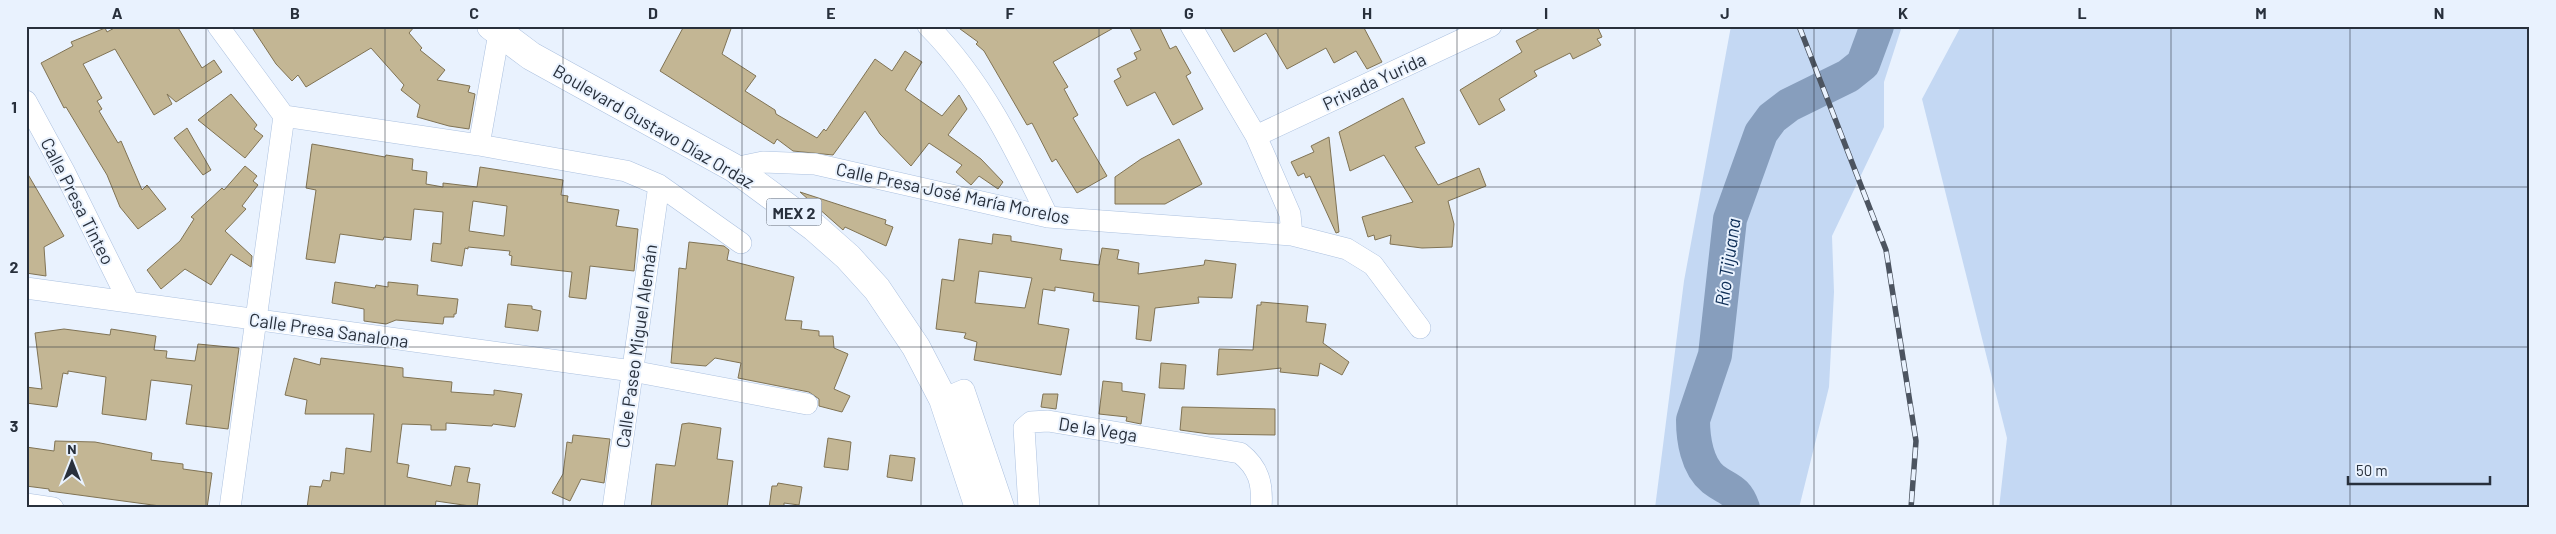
<svg xmlns="http://www.w3.org/2000/svg" width="2556" height="534" viewBox="0 0 2556 534" font-family="Barlow,sans-serif">
	<style>
		.green { fill: #c4d8f3 }
		.lines { fill: none; stroke-linecap: round; stroke-linejoin: round }
		.river { stroke: #879ebd; stroke-width: 34 }
		.building { fill: #c3b694; stroke: #807354; fill-rule: evenodd }
		.street-casing { stroke: #acc1df; stroke-width: 22 }
		.primary-casing { stroke: #acc1df; stroke-width: 29 }
		.street { stroke: #fff; stroke-width: 21 }
		.primary { stroke: #fff; stroke-width: 28 }
		.rail-casing { stroke: #4c5460; stroke-width: 5.5 }
		.rail { stroke: #e9f2fe; stroke-width: 4; stroke-dasharray: 11; stroke-linecap: butt }
		.grid { fill: none; stroke: #28303c; stroke-width: 1; stroke-opacity: 0.55 }
		.labels { text-anchor: middle; dominant-baseline: central; stroke-width: 4; stroke-linejoin: round; paint-order: stroke }
		.shield { fill: #e9f2fe; stroke: #626a76; stroke-width: 1 }
		.shield-label { font-size: 16px; font-weight: bold; fill: #28303c }
		.street-label { font-size: 18px; fill: #28303c; stroke: #e9f2fe }
		.water-label { font-size: 19px; font-style: italic; fill: #0d2d56; stroke: #e9f2fe }
		.neatline { fill: none; stroke: #28303c; stroke-width: 2 }
		.grid-label { font-size: 16px; text-anchor: middle; font-weight: bold; fill: #28303c }
	</style>
	<rect width="100%" height="100%" fill="#e9f2fe"/>
	<path class="green" d="M1731,26H1902L1884,82V127L1832,236L1834,292L1829,387L1799,508H1655L1684,281Z
		M1961,26H2530V508H1999L2007,438L1922,99Z"/>
	<g class="lines">
		<path class="river" d="M1743,508C1736,488 1727,490 1713,479C1697,466 1693,439 1693,420L1715,355L1730,219L1761,133L1772,118L1789,105L1848,76L1863,64L1877,26"/>
	</g>
	<path class="building" d="M118,26H177L202,68L214,60L222,72L176,102L167,94L172,104L154,115L115,49L83,64L102,98L97,101L102,109L99,111L118,143L121,141L142,190L147,185L166,209L138,229L120,207L107,175L66,107L64,108L41,63L73,46L71,42L105,28L107,32Z
		M251,26H415L409,33L422,48L420,50L445,70L437,80L470,86L468,92L475,94L469,129L449,126L417,117L420,105L401,90L404,85L371,48L306,87L298,75L292,81L276,64Z
		M684,26H732L722,54L756,76L745,91L775,110L776,114L817,138L824,129L826,131L875,59L892,71L905,51L922,62L905,90L942,116L959,95L967,109L948,135L981,159L1003,182L998,189L979,176L971,185L956,172L962,165L929,143L911,166L880,134L865,111L833,155L793,151L777,139L774,144L660,71Z
		M956,26H1117L1053,62L1068,87L1064,89L1078,115L1073,118L1107,176L1077,193L1056,159L1052,162L1032,123L1027,125L984,51L976,44L978,42Z
		M1129,26H1159L1170,49L1176,46L1191,73L1186,76L1203,109L1173,125L1155,92L1127,106L1114,81L1121,77L1117,69L1137,59L1134,53L1141,50Z
		M1219,26H1363L1382,62L1367,69L1356,51L1334,63L1326,48L1287,69L1266,33L1234,52Z
		M1544,26H1597L1602,37L1597,39L1601,45L1573,59L1570,53L1534,71L1537,76L1499,99L1505,110L1479,125L1460,90L1522,52L1516,41Z
		M231,94L257,125L254,129L263,136L245,158L198,120Z
		M1403,98L1425,143L1415,147L1438,185L1479,168L1486,186L1448,201L1454,224L1452,247L1422,248L1390,244L1391,235L1375,240L1374,235L1368,237L1362,217L1413,202L1384,155L1350,171L1339,132Z
		M187,128L211,170L203,175L174,138Z
		M1329,137L1339,232L1336,233L1310,176L1306,178L1304,173L1298,176L1291,162L1314,152L1311,146Z
		M1179,139L1202,184L1165,204H1115V177L1141,159Z
		M312,144L385,157L386,155L413,159L412,170L427,172L426,184L443,187V183L477,187L480,167L563,180L561,195L568,196L567,202L619,210L616,226L638,229L634,271L590,266L586,299L569,297L572,272L511,265L512,256L509,255L510,251L468,247V249L465,248L462,266L431,261L433,243L441,244L443,212L414,209L411,240L384,237L383,240L340,234L335,263L306,259L316,190L306,188ZM473,201L507,206L504,236L469,231Z
		M245,166L257,176L253,181L258,185L242,206L246,209L225,231L252,256L251,267L231,254L211,285L185,269L161,289L147,270L180,241L194,219L191,217L222,188L224,190Z
		M26,171L64,236L44,247L46,276L26,273Z
		M800,192L886,220L885,224L893,227L886,246L845,227L843,230Z
		M993,234L1011,236V241L1062,249L1060,260L1099,265L1102,248L1119,250L1117,259L1139,263L1138,274L1204,265L1205,260L1236,264L1232,298L1198,297L1199,303L1155,308L1151,341L1136,339L1139,306L1093,301L1094,293L1055,287V291L1043,289L1038,324L1069,329L1061,375L974,360L977,342L964,338L966,333L936,329L942,279L954,281L959,239L992,244ZM979,271L1032,278L1025,308L975,303Z
		M689,242L724,246L729,250L727,260L794,277L785,320L802,321L801,329L819,331V336H833L834,348L848,354L834,389L850,396L842,412L819,406V399L809,392L738,378L741,363L715,358L706,366L671,363L679,268L686,269Z
		M335,282L375,288L376,285L388,287V282L418,285L417,295L458,299L456,314H454V317H444L443,324L396,320L386,324L364,321V309L332,303Z
		M1261,302L1308,306L1306,322L1326,324L1323,343L1349,362L1342,375L1320,363L1318,376L1280,372L1281,368L1217,375L1219,349L1253,350L1257,305H1261Z
		M508,304L532,306V309L541,311L538,331L505,327Z
		M64,329L110,335L111,329L156,336L154,350L167,351L166,358L195,361L198,344L239,348L228,429L186,424L192,385L151,380L146,420L102,414L106,377L68,371V374L63,373L57,407L26,403V387L42,389L35,333Z
		M294,358L320,365L321,358L403,368V377L452,382L451,392L494,395V390L522,394L515,427L493,424L492,426L446,423V430H431V425L402,424L397,463L409,465L407,477L451,486L455,466L470,468L467,482L480,484L477,507L436,501L435,508H307L310,486L321,487L323,480L330,481L331,472L344,474L346,448L371,452L374,414H305L307,400L285,395Z
		M1161,363L1186,365L1184,389L1159,388Z
		M1103,381L1122,383V391L1145,394L1141,424L1126,421L1127,417L1099,414Z
		M1043,394H1058L1056,409L1041,407Z
		M1182,407L1275,409V435L1209,434L1180,430Z
		M689,423L721,428L717,459L733,461L727,508H651L656,464L675,466L682,424Z
		M573,435L610,439L604,483L581,479L570,501L552,493L563,474L567,442L572,443Z
		M828,438L851,442L848,470L824,467Z
		M55,441L95,442L152,453L151,460L183,464V469L212,473L207,508H175L49,491V489L26,486V447L54,451Z
		M890,455L915,458L912,481L887,477Z
		M778,483L802,487L799,505L784,503V508H769L772,486H777Z"/>
	<g class="lines">
		<g class="street-casing">
			<path id="street" d="M218,26L284,116L230,508
				M928,26C982,80 1015,149 1048,217
				M1191,26L1256,136L1290,214L1292,235
				M26,101L64,171L129,302
				M284,116L479,145L626,171L659,185L741,243
				M1256,136L1491,26
				M479,145L499,33
				M734,168L763,162L815,164L1048,217L1292,235L1347,249L1373,265L1420,328
				M26,288L632,371L807,404
				M943,399L964,390L1004,508
				M26,504L53,508
				M613,508L659,185
				M1029,508L1024,428L1031,422L1048,421L1240,453C1259,468 1263,484 1261,508"/>
		</g>
		<g class="primary-casing">
			<path id="primary" d="M491,26L531,56L734,168L814,227L848,257L877,289L916,347L943,399L979,508"/>
		</g>
		<use href="#street" class="street"/>
		<use href="#primary" class="primary"/>
		<g class="rail-casing">
			<path id="rail" d="M1799,26L1886,250L1916,441L1911,508"/>
		</g>
		<use href="#rail" class="rail"/>
	</g>
	<path class="grid" d="M206,26V508M385,26V508M563,26V508M742,26V508M921,26V508M1099,26V508M1278,26V508M1457,26V508M1635,26V508M1814,26V508M1993,26V508M2171,26V508M2350,26V508M26,187H2530M26,347H2530"/>
	<g class="labels">
		<rect class="shield" x="766.5" y="198.5" width="55" height="27" rx="4"/>
		<g class="shield-label">
			<text x="794" y="212">MEX 2</text>
		</g>
		<g class="street-label">
			<text transform="translate(1374 81) rotate(-25)">Privada Yurida</text>
			<text transform="translate(654 126) rotate(30)">Boulevard Gustavo Díaz Ordaz</text>
			<text transform="translate(953 193) rotate(12)">Calle Presa José María Morelos</text>
			<text transform="translate(78 201) rotate(63)">Calle Presa Tinteo</text>
			<text transform="translate(329 330) rotate(8)">Calle Presa Sanalona</text>
			<text transform="translate(636 346) rotate(-82)">Calle Paseo Miguel Alemán</text>
			<text transform="translate(1098 429) rotate(9)">De la Vega</text>
		</g>
		<g class="water-label">
			<text transform="translate(1727 262) rotate(-82)">Río Tijuana</text>
		</g>
	</g>
	<rect width="2556" height="534" fill="none" stroke="#e9f2fe" stroke-width="55"/>
	<g transform="translate(72 462)" stroke="#e9f2fe" stroke-width="4" paint-order="stroke">
	<path d="M0-4L9 19L0 12L-9 19Z" fill="#28303c"/>
	<text y="-8" font-size="14" font-weight="bold" text-anchor="middle" fill="#28303c">N</text>
	</g>
	<path d="M2348 476v8h142v-8" fill="none" stroke="#28303c" stroke-width="2.5"/>
	<text x="2356" y="476" font-size="15" fill="#28303c" stroke="#e9f2fe" stroke-width="4" paint-order="stroke">50 m</text>
	<rect x="28" y="28" width="2500" height="478" class="neatline"/>
	<g class="grid-label">
		<text x="117" y="19">A</text>
		<text x="295" y="19">B</text>
		<text x="474" y="19">C</text>
		<text x="653" y="19">D</text>
		<text x="831" y="19">E</text>
		<text x="1010" y="19">F</text>
		<text x="1189" y="19">G</text>
		<text x="1367" y="19">H</text>
		<text x="1546" y="19">I</text>
		<text x="1725" y="19">J</text>
		<text x="1903" y="19">K</text>
		<text x="2082" y="19">L</text>
		<text x="2261" y="19">M</text>
		<text x="2439" y="19">N</text>
		<text x="14" y="113">1</text>
		<text x="14" y="273">2</text>
		<text x="14" y="432">3</text>
	</g>
</svg>
